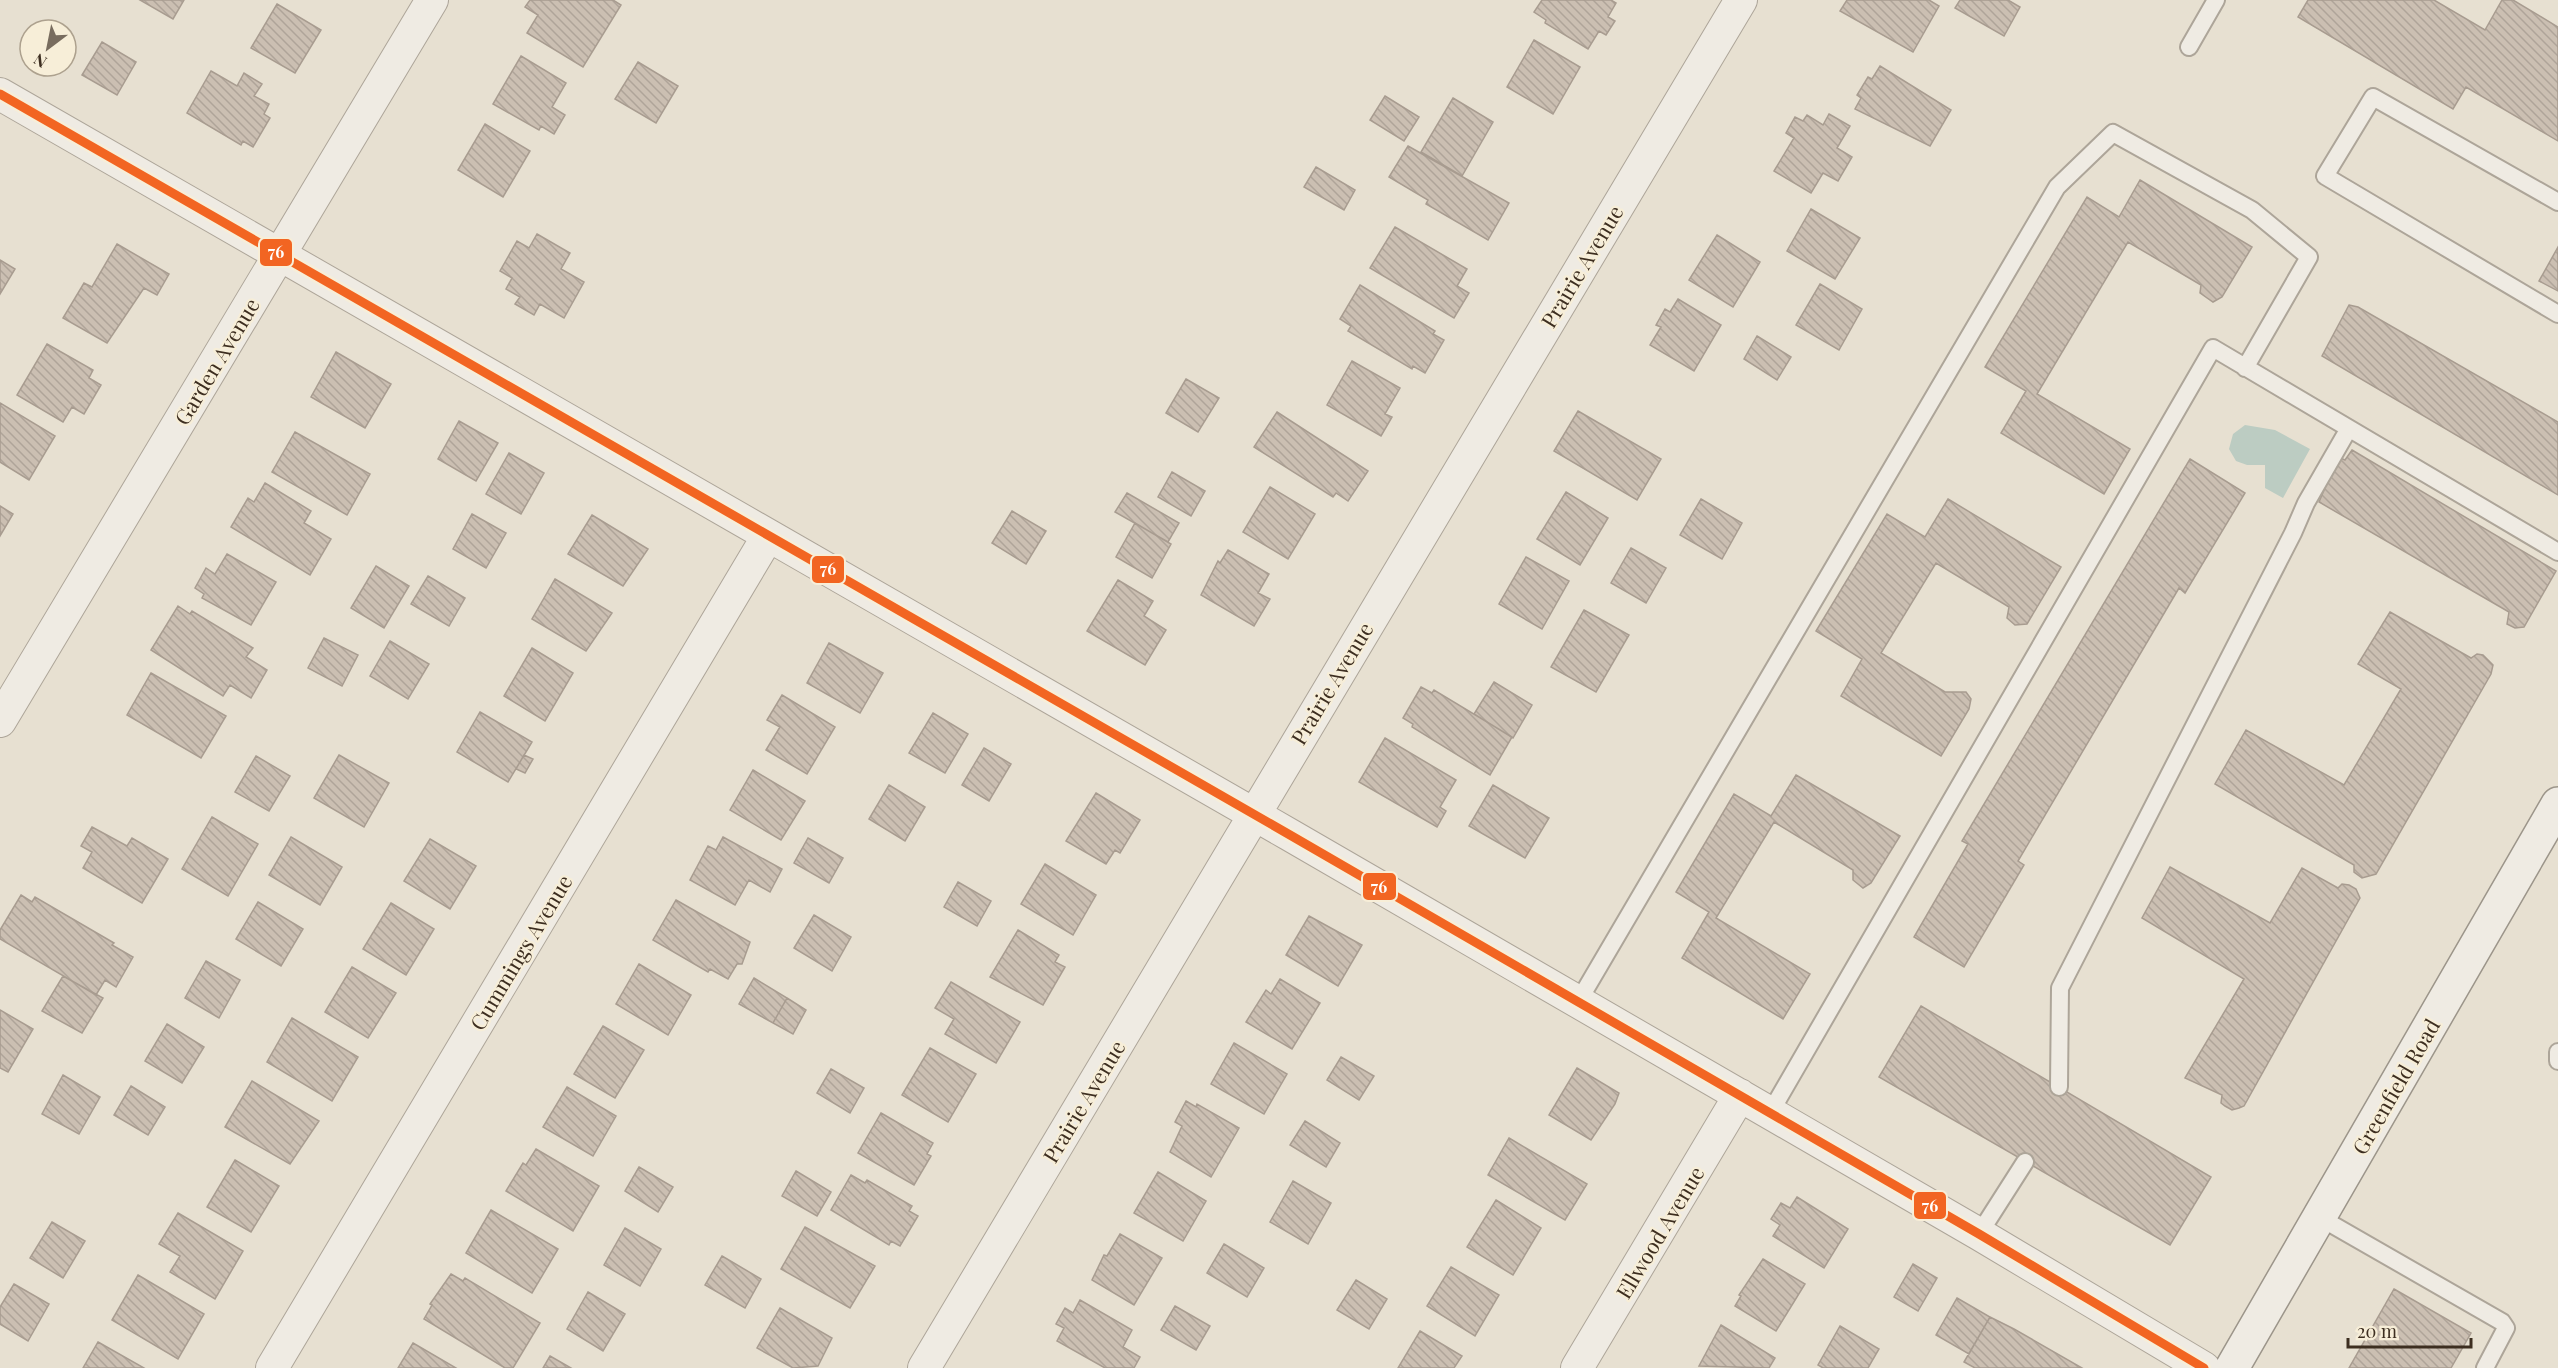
<svg xmlns="http://www.w3.org/2000/svg" width="2558" height="1368" viewBox="0 0 2558 1368" font-family="'Playfair Display',serif">
	<style>
		.water { fill: #bcccc2 }
		.building { fill: url(#building-back-hatch); stroke: #a89c90; stroke-width: 1.5 }
		.lines { fill: none; stroke-linecap: round; stroke-linejoin: round }
		.lane-casing { stroke: #ada599; stroke-width: 20 }
		.street-casing { stroke: #ada599; stroke-width: 34 }
		.secondary-casing { stroke: #9c958a; stroke-width: 36 }
		.lane { stroke: #efebe3; stroke-width: 16 }
		.street { stroke: #efebe3; stroke-width: 32 }
		.secondary { stroke: #efebe3; stroke-width: 33 }
		.bus-1-casing { stroke: #f7eed8; stroke-width: 14 }
		.bus-1 { stroke: #f26522; stroke-width: 9 }
		.labels { text-anchor: middle; dominant-baseline: central; stroke-width: 4.5; stroke-linejoin: round; paint-order: stroke }
		.street-label { font-size: 21px; fill: #3d2e20; stroke: #f7eed8 }
		.line-badge { stroke: #f7eed8; stroke-width: 2 }
		.badge-label { font-size: 16px; text-anchor: middle; font-weight: bold; fill: #fff }
	</style>
	<defs>
		<pattern id="building-back-hatch" width="6" height="6" patternUnits="userSpaceOnUse" patternTransform="scale(1.5)"><rect width="6" height="6" fill="#cbbfb2"/><path d="M-1 5l2 2M0 0l6 6M5-1l2 2" fill="none" stroke="#afa499"/></pattern>
	</defs>
	<rect width="100%" height="100%" fill="#e7e0d1"/>
	<path class="water" d="M2245,425L2275,430L2310,449L2283,498L2265,488V465H2247L2236,461L2229,449L2233,434Z"/>
	<path class="building" d="M140,0H184L173,19Z
		M530,0H613L621,5L583,67L527,33L538,15L525,7Z
		M1542,0H1611L1616,3L1608,17L1615,21L1606,35L1599,31L1588,49L1545,23L1546,20L1534,12Z
		M1847,0H1929L1939,6L1913,52L1840,11Z
		M1960,0H2008L2020,7L2004,36L1955,8Z
		M2308,0H2434L2485,30L2502,0H2513L2558,27V141L2466,87L2453,109L2298,17Z
		M277,4L321,30L295,73L251,48Z
		M1534,40L1580,67L1553,114L1507,87Z
		M102,42L136,62L117,95L82,75Z
		M521,56L566,83L552,107L565,115L554,134L541,126L539,130L493,104Z
		M638,62L678,86L656,123L615,99Z
		M1880,66L1951,110L1930,146L1855,109L1861,98L1857,95L1868,77L1872,79Z
		M211,71L237,86L244,73L262,84L254,96L269,104L264,114L270,118L253,147L243,141L241,145L187,113Z
		M1385,96L1419,117L1404,141L1370,120Z
		M1453,98L1493,122L1462,176L1421,152Z
		M1829,114L1850,126L1837,148L1852,157L1838,181L1823,173L1811,193L1774,171L1794,138L1786,133L1795,117L1803,121L1807,115L1823,125Z
		M485,124L530,151L503,197L458,170Z
		M1408,146L1509,203L1488,240L1426,204L1428,200L1389,177Z
		M1316,167L1355,190L1344,210L1304,187Z
		M2140,180L2252,247L2222,297L2213,302L2200,293L2201,285L2128,242L2037,394L2130,449L2104,494L2001,433L2026,391L1985,367L2087,197L2119,217Z
		M1811,209L1860,238L1835,279L1787,251Z
		M1395,227L1467,269L1457,286L1469,293L1454,318L1370,268Z
		M537,234L570,253L561,269L584,282L564,318L540,304L534,315L515,304L520,297L506,289L512,278L500,271L517,241L529,248Z
		M1717,235L1760,262L1733,307L1689,280Z
		M117,244L169,274L157,295L144,288L107,343L63,318L84,283L92,287Z
		M2558,247V291L2539,281Z
		M0,260L15,269L0,294Z
		M1820,284L1862,309L1839,350L1796,325Z
		M1360,285L1435,331L1433,334L1444,340L1425,373L1413,366L1412,369L1348,331L1351,326L1340,319Z
		M1678,299L1721,325L1694,371L1650,345L1661,327L1656,325L1665,309L1670,312Z
		M2349,305L2358,307L2558,422V495L2322,356Z
		M1757,336L1791,357L1777,380L1744,359Z
		M47,344L93,370L89,378L101,385L84,414L72,407L63,422L17,395Z
		M336,352L391,384L365,428L311,397Z
		M1352,361L1400,388L1385,414L1392,417L1381,436L1327,405Z
		M1186,379L1219,398L1198,432L1166,413Z
		M0,403L55,436L29,480L0,462Z
		M1578,411L1661,459L1637,500L1554,451Z
		M1277,412L1368,471L1348,501L1336,493L1333,497L1254,447Z
		M459,421L498,443L476,481L438,459Z
		M295,432L370,474L347,515L272,472Z
		M2352,450L2556,571L2524,627L2515,628L2507,624L2509,612L2319,502L2338,457L2345,460Z
		M509,453L544,473L521,514L486,494Z
		M2190,459L2245,493L2185,593L2179,588L2018,861L2024,865L1964,967L1914,937L1968,844L1962,841Z
		M1172,472L1205,491L1191,516L1158,497Z
		M265,483L311,511L304,523L331,539L310,575L231,527L248,498L254,502Z
		M1270,487L1315,514L1288,559L1243,532Z
		M1566,492L1608,518L1580,565L1537,539Z
		M1127,493L1179,523L1168,542L1115,512Z
		M1701,499L1742,523L1722,559L1680,535Z
		M1948,499L2061,567L2027,624L2015,625L2007,618L2009,607L1936,563L1881,653L1945,692H1966L1971,699L1969,709L1941,756L1841,696L1862,659L1816,631L1887,514L1925,537Z
		M0,506L13,514L0,536Z
		M1012,511L1046,531L1026,564L992,543Z
		M472,514L506,533L486,568L453,549Z
		M592,515L648,549L623,586L568,554Z
		M1135,523L1171,544L1152,578L1116,557Z
		M1631,548L1666,568L1646,603L1611,583Z
		M1228,550L1269,574L1258,593L1270,599L1254,626L1201,595L1218,561L1220,563Z
		M227,554L276,582L251,625L202,598L204,594L195,588L206,568L215,574Z
		M1526,557L1569,581L1542,629L1499,604Z
		M376,566L409,586L384,628L351,608Z
		M428,576L465,598L449,626L411,604Z
		M555,579L612,613L586,651L532,619Z
		M1118,580L1153,601L1144,616L1166,630L1145,665L1087,631Z
		M178,606L190,614L192,611L253,648L246,657L267,670L251,698L230,685L223,696L151,650Z
		M1584,610L1629,635L1596,692L1551,667Z
		M2390,612L2471,658L2477,654L2483,655L2493,665L2491,674L2376,874L2362,878L2354,872V865L2215,784L2246,730L2344,785L2401,689L2358,664Z
		M324,638L358,655L342,686L308,668Z
		M390,641L429,664L408,699L370,676Z
		M829,643L883,673L860,713L807,683Z
		M532,648L573,673L545,721L504,696Z
		M151,673L226,716L201,758L127,715Z
		M1494,682L1532,705L1513,738L1474,714Z
		M1421,687L1432,693L1434,690L1512,737L1490,775L1412,727L1413,724L1403,718Z
		M782,695L835,727L807,774L766,750L780,727L767,720Z
		M480,712L532,742L508,782L457,752Z
		M933,713L968,734L945,773L909,753Z
		M1385,738L1456,780L1440,807L1446,811L1437,827L1359,782Z
		M984,748L1011,764L989,801L962,785Z
		M339,755L389,783L364,827L314,798Z
		M524,755L533,759L525,773L516,769Z
		M256,756L290,776L269,811L235,792Z
		M753,770L805,801L781,840L730,810Z
		M1796,775L1900,836L1871,883L1863,888L1853,880V870L1774,822L1716,918L1810,974L1783,1019L1682,958L1709,912L1676,892L1734,794L1771,816Z
		M889,785L925,807L905,841L869,819Z
		M1493,785L1549,818L1525,858L1469,826Z
		M1096,793L1140,820L1120,853L1115,850L1106,864L1066,841Z
		M212,817L258,844L228,896L182,869Z
		M92,827L127,846L132,838L168,859L142,903L83,868L92,852L81,846Z
		M291,837L342,867L320,905L269,875Z
		M723,837L782,869L770,892L749,880L735,905L690,880L708,846L716,850Z
		M808,838L843,858L829,883L794,863Z
		M430,839L476,866L450,909L404,881Z
		M1045,864L1096,895L1073,935L1021,904Z
		M2170,867L2270,923L2302,868L2338,888L2342,884L2349,885L2356,889L2360,898L2244,1106L2239,1108L2232,1110L2225,1106L2221,1103L2222,1095L2185,1078L2244,979L2142,918Z
		M958,882L991,901L977,926L944,907Z
		M21,895L32,902L35,897L114,943L112,945L133,957L116,987L105,980L96,995L0,939V930Z
		M676,900L750,942L742,964H737L728,979L710,969L708,972L653,940Z
		M258,902L303,929L281,966L236,939Z
		M391,903L434,929L406,975L363,949Z
		M814,915L851,937L832,971L794,948Z
		M1309,916L1362,945L1338,986L1286,955Z
		M1018,930L1059,955L1055,962L1065,967L1043,1005L990,977Z
		M206,961L240,980L219,1018L185,998Z
		M639,964L691,995L668,1035L616,1004Z
		M352,967L396,993L368,1038L325,1012Z
		M63,976L103,998L82,1033L42,1011Z
		M754,978L787,998L773,1023L739,1004Z
		M1280,979L1320,1003L1292,1049L1246,1022L1266,990L1271,994Z
		M951,982L1020,1022L996,1063L945,1034L954,1019L935,1008Z
		M787,998L806,1010L793,1034L773,1023Z
		M1921,1006L2211,1177L2170,1245L1879,1077Z
		M0,1010L33,1029L8,1072L0,1068Z
		M292,1018L358,1057L332,1101L267,1062Z
		M167,1024L204,1047L182,1083L145,1061Z
		M603,1026L644,1050L615,1098L574,1074Z
		M1234,1043L1287,1074L1264,1114L1211,1084Z
		M930,1048L976,1074L948,1122L902,1095Z
		M1341,1057L1374,1076L1359,1100L1327,1080Z
		M1577,1068L1619,1093L1615,1104L1591,1140L1549,1115Z
		M831,1069L864,1088L850,1113L817,1093Z
		M63,1075L100,1097L79,1134L42,1114Z
		M252,1081L319,1121L290,1164L225,1127Z
		M131,1086L165,1107L148,1135L114,1115Z
		M567,1087L616,1116L593,1156L543,1127Z
		M1186,1101L1196,1107L1197,1104L1239,1128L1211,1177L1170,1152L1182,1126L1175,1122Z
		M881,1113L933,1143L927,1154L931,1156L914,1185L858,1153Z
		M1305,1121L1340,1143L1326,1167L1290,1145Z
		M1509,1138L1587,1184L1565,1220L1488,1175Z
		M536,1149L599,1186L573,1231L506,1191L523,1163L526,1165Z
		M235,1160L279,1186L251,1232L207,1207Z
		M639,1167L673,1187L658,1212L625,1191Z
		M796,1171L831,1192L817,1216L782,1196Z
		M1158,1172L1206,1201L1183,1241L1134,1213Z
		M851,1175L865,1183L867,1180L912,1206L909,1211L918,1216L900,1246L891,1241L889,1245L831,1210Z
		M1293,1181L1331,1203L1308,1244L1270,1222Z
		M1797,1197L1848,1229L1824,1268L1773,1236L1780,1225L1771,1219L1781,1203L1790,1208Z
		M1496,1200L1541,1228L1513,1275L1467,1247Z
		M491,1210L558,1249L532,1293L466,1253Z
		M178,1213L243,1251L215,1299L170,1272L180,1256L159,1244Z
		M52,1222L85,1241L63,1278L30,1258Z
		M805,1227L875,1266L850,1308L781,1269Z
		M625,1228L661,1249L640,1286L604,1265Z
		M1120,1234L1162,1258L1134,1305L1092,1280L1104,1255L1107,1256Z
		M1224,1244L1264,1268L1247,1297L1207,1273Z
		M722,1256L761,1279L745,1308L705,1285Z
		M1763,1259L1805,1284L1776,1331L1735,1306L1741,1296L1739,1295Z
		M1913,1264L1937,1278L1918,1311L1894,1297Z
		M1451,1267L1499,1295L1475,1336L1427,1306Z
		M451,1274L463,1281L465,1278L540,1323L513,1368H505L424,1319L432,1305L430,1304Z
		M138,1275L204,1314L178,1359L112,1320Z
		M1356,1280L1387,1299L1369,1329L1337,1310Z
		M14,1284L49,1304L28,1341L0,1324V1307Z
		M2394,1289L2471,1333L2451,1368H2349Z
		M588,1292L625,1314L603,1351L567,1329Z
		M1957,1298L1990,1317L1969,1354L1936,1335Z
		M1080,1300L1132,1330L1123,1347L1140,1357L1134,1368H1105L1057,1341L1064,1328L1056,1324L1065,1308L1073,1313Z
		M1175,1306L1210,1326L1196,1350L1161,1330Z
		M780,1308L832,1338L818,1366L793,1368L757,1348Z
		M1990,1317L2014,1329L2082,1368H1975L1964,1362Z
		M1721,1325L1775,1358L1769,1368L1699,1366Z
		M1840,1326L1879,1349L1868,1368H1823L1818,1365Z
		M1420,1331L1462,1356L1454,1368H1398Z
		M98,1342L144,1368H83Z
		M413,1343L456,1368H398Z
		M550,1356L571,1368H543Z"/>
	<g class="lines">
		<g class="lane-casing">
			<path id="lane" d="M2189,47L2216,0
				M2558,202L2373,97L2325,176L2558,314
				M1578,1002L2057,187L2113,133L2252,210L2309,257L2245,368
				M2558,1052V1061
				M2059,1087L2060,988L2293,533L2306,503L2348,430
				M1770,1113L2213,348L2558,552
				M2319,1217L2502,1322L2506,1328L2485,1368
				M1979,1234L2025,1162"/>
		</g>
		<g class="street-casing">
			<path id="street" d="M0,94L1290,835L1979,1234L2204,1368
				M0,721L432,0
				M272,1368L768,536
				M924,1368L1741,0
				M1577,1368L1740,1095"/>
		</g>
		<g class="secondary-casing">
			<path id="secondary" d="M2232,1368L2558,804"/>
		</g>
		<use href="#lane" class="lane"/>
		<use href="#street" class="street"/>
		<use href="#secondary" class="secondary"/>
		<g class="bus-1-casing">
			<path id="bus-1" d="M0,94L1290,835L1979,1234L2204,1368"/>
		</g>
		<use href="#bus-1" class="bus-1"/>
	</g>
	<g class="labels">
		<g class="street-label">
			<text transform="translate(1581 266) rotate(-59)">Prairie Avenue</text>
			<text transform="translate(216 361) rotate(-59)">Garden Avenue</text>
			<text transform="translate(1331 683) rotate(-59)">Prairie Avenue</text>
			<text transform="translate(520 952) rotate(-59)">Cummings Avenue</text>
			<text transform="translate(2395 1086) rotate(-60)">Greenfield Road</text>
			<text transform="translate(1083 1101) rotate(-59)">Prairie Avenue</text>
			<text transform="translate(1659 1232) rotate(-59)">Ellwood Avenue</text>
		</g>
	</g>
	<g class="line-badge">
		<rect x="259" y="238" width="34" height="29" rx="6" fill="#f26522"/>
		<rect x="811" y="555" width="34" height="29" rx="6" fill="#f26522"/>
		<rect x="1362" y="872" width="35" height="29" rx="6" fill="#f26522"/>
		<rect x="1913" y="1191" width="34" height="29" rx="6" fill="#f26522"/>
	</g>
	<g class="badge-label">
		<text x="276" y="258">76</text>
		<text x="828" y="575">76</text>
		<text x="1379" y="893">76</text>
		<text x="1930" y="1212">76</text>
	</g>
	<g transform="translate(48 48) rotate(212)"><circle r="28" fill="#f7eed8" stroke="#ada18e" stroke-width="1.5"/>
	<path d="M0-4.5L10 22L0 15L-10 22Z" fill="#786c5e"/>
	<text y="-9" font-size="16" font-weight="bold" text-anchor="middle" fill="#3d2e20">N</text>
	</g>
	<path d="M2348 1338v9h123v-9" fill="none" stroke="#3d2e20" stroke-width="3"/>
	<text x="2357" y="1338" font-size="18" fill="#3d2e20" stroke="#f7eed8" stroke-width="4.5" paint-order="stroke">20 m</text>
</svg>
